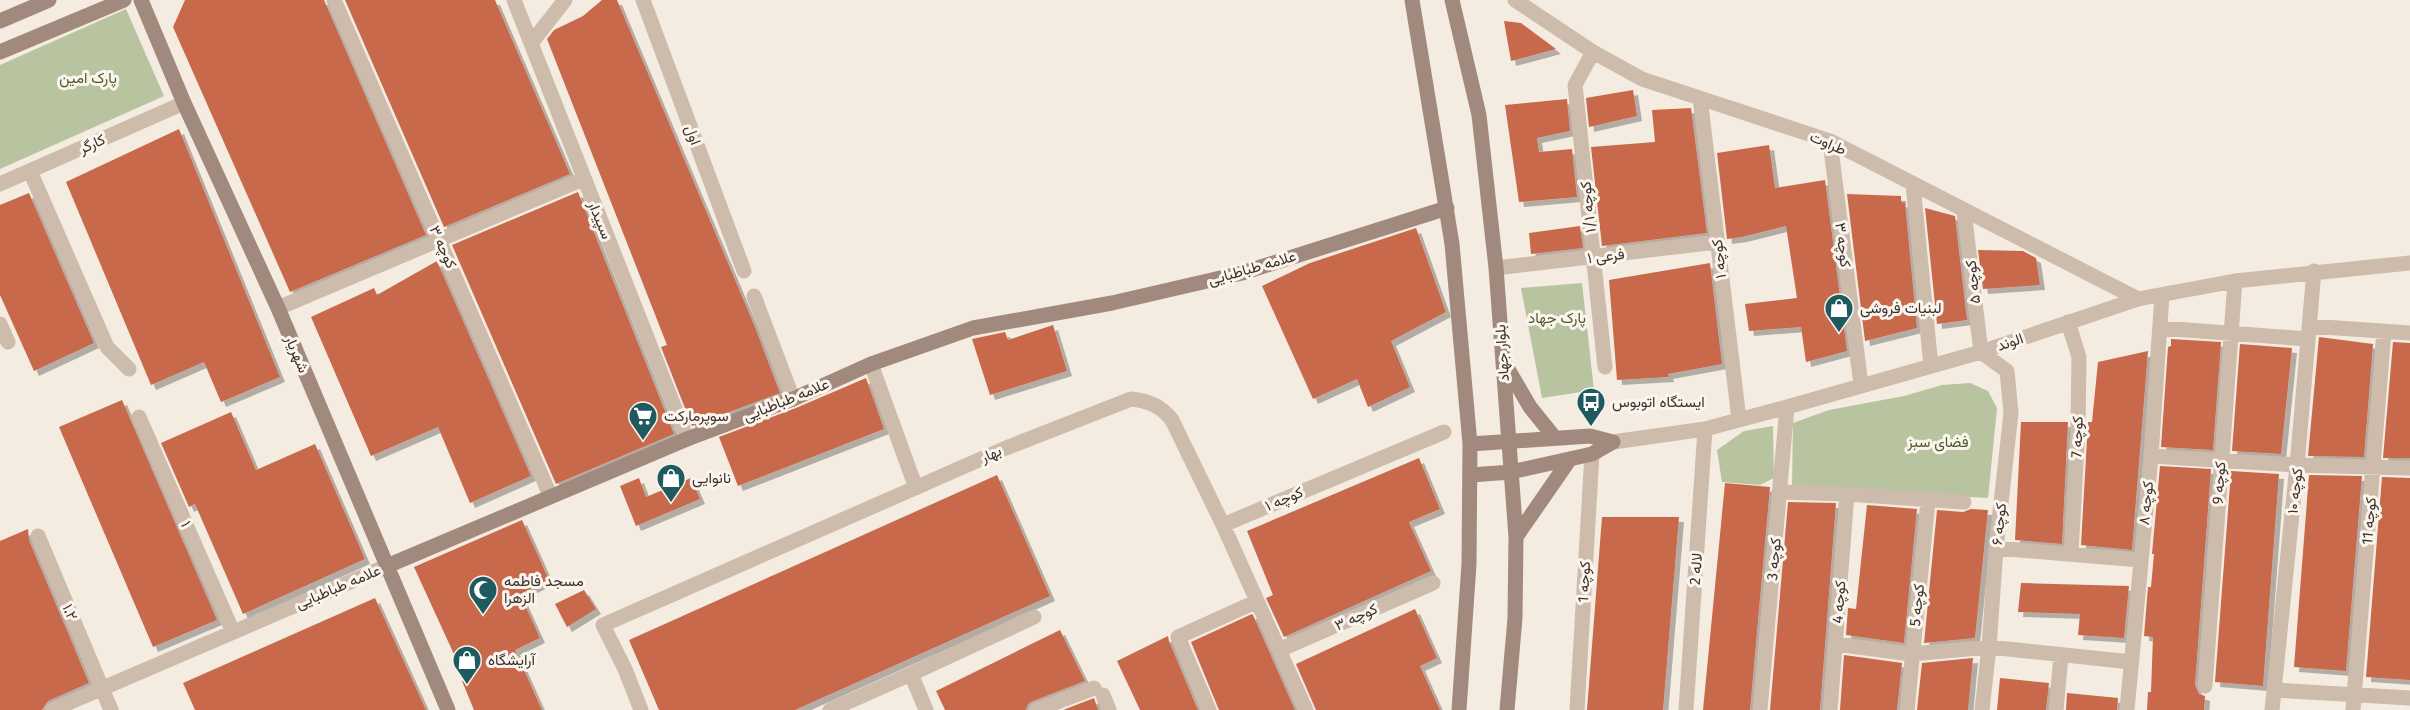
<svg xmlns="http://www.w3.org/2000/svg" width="2410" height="710" viewBox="0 0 2410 710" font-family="'Fira Sans',Vazirmatn,sans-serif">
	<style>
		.green { fill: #b8c4a0 }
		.building { fill: #c8694b; filter: url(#shadow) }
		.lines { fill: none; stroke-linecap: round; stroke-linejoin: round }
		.street { stroke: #cdbbac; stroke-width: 15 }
		.secondary { stroke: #a18a7d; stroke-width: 15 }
		.labels { text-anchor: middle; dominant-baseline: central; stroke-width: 6; stroke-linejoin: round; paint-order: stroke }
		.park-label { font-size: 15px; fill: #4a5a2e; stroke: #fbf5ee }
		.street-label { font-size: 15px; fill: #3b302b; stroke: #fbf5ee }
		.poi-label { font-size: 15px; fill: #3b302b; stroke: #fbf5ee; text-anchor: start }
	</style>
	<defs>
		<filter id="shadow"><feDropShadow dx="5" dy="5" stdDeviation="0" flood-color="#0004"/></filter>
	</defs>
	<rect width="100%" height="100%" fill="#f4ebe1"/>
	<path class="green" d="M126,9L164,96L0,169V65Z
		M1582,283L1594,390L1542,398L1521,288Z
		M1970,383L1988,391L1997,408L1988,498L1792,487L1793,423L1829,410L1904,396L1942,385Z
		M1773,426L1774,478L1760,485L1722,482L1717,450L1744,431Z"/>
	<path class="building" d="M185,0H324L426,235L290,292L173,27Z
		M345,0H495L570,174L444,227Z
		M602,0H617L755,327L780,393L692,426L661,347L667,345L547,39L554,30L583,16Z
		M1504,21L1521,23L1556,49L1511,61Z
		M1633,90L1637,116L1589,127L1586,98Z
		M1567,99L1570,131L1537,138L1539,152L1572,149L1577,197L1519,202L1505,105Z
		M1691,108L1707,233L1602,246L1591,147L1655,142L1652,110Z
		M179,129L280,377L221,402L204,362L151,385L66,182Z
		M1769,145L1775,188L1825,180L1847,351L1806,362L1801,327L1749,331L1745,304L1797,298L1786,226L1742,237L1727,239L1717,153Z
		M578,192L674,434L556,484L452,245Z
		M29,193L94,343L34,371L0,295V205Z
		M1847,194L1901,196V202L1905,203L1917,328L1865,341Z
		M1925,208L1955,216L1967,320L1937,324Z
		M1580,226L1583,248L1531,254L1529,233Z
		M1416,228L1446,312L1391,341L1410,387L1368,407L1357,379L1313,399L1262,286L1310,263Z
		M1978,250L2023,251L2036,258L2040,285L1983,289Z
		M437,261L531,476L470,503L438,427L371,456L311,317L374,288L377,295Z
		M1710,263L1722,364L1668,374L1669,377L1617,380L1609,280Z
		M1053,325L1067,371L990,395L972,339L1005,332L1008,340Z
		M2319,337L2373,344L2364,457L2308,456Z
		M2171,339L2221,342L2213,450L2161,447L2168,347L2171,346Z
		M2393,342L2410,343V458H2383Z
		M2240,344L2292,348L2281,454L2232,451Z
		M2148,351L2132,550L2081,545L2088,422H2092L2098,362Z
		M866,378L884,429L738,486L719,437L796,408Z
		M122,400L217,620L153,647L59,427Z
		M231,412L256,470L315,444L365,559L243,614L195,504L189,507L161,443Z
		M2021,422H2068L2062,544L2015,540Z
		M1419,458L1440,509L1409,522L1431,571L1284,637L1266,598L1273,595L1247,531Z
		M2160,466L2211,469L2195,685L2199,694L2205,696L2204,710H2147L2148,692H2151L2153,637L2144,636L2148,587H2151L2154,554H2152Z
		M2231,471L2279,474L2263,686L2215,682Z
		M997,475L1050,596L795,710H659L629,640Z
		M2309,475L2362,476L2346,671L2294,667Z
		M2382,477L2410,478V680L2366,677Z
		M639,478L646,497L691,478L700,499L636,526L620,486Z
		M1725,483L1770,487L1750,710H1703Z
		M1788,502L1836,503L1820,710H1770Z
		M1867,505L1917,509L1904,643L1846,635L1848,608L1856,609Z
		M1971,509L1988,510L1975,638L1924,643L1937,510L1963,512Z
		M1602,517H1679L1663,710H1587Z
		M522,520L549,580L520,594L540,638L515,650L542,710H474L462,681L471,677L458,663L414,567Z
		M28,529L29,540L89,683L48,701L42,710H0V541Z
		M2021,583L2129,586L2124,638L2078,635L2080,614L2018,612Z
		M584,590L596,609L567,627L555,604Z
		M375,598L426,710H195L183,683Z
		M1415,609L1437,658L1420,666L1440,710H1316L1296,664Z
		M1252,614L1253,615L1295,710H1219L1191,642Z
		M1060,630L1085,681L1033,701L1028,704L1026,710H945L936,691Z
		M1168,636L1169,641L1198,710H1140L1117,661Z
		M1844,655L1902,663L1897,710H1840Z
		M1973,658L1968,710H1917L1922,663Z
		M2000,678L2049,683L2046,710H1997Z
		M2067,693L2118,698L2117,710H2066Z
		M1094,698L1098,710H1063Z"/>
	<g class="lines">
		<path class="street" d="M334,0L550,495
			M514,0L687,439
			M643,0L744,271
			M1515,0L1593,52L1642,79L1830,141L2138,299
			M532,42L565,0
			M1593,52L1575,85L1605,367
			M1700,98L1739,419
			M1830,141L1861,385
			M30,171L107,347L129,369
			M0,184L184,103
			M1913,185L1931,366
			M1964,211L1981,352L2007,371L2011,413L1996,548L1989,647L1982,710
			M1496,268L1717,242
			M754,296L793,399
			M278,308L583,179
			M2068,322L2079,357L2078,428L2071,553
			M0,324L8,342
			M2309,326L2410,333
			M2160,328L2308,339
			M871,364L916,488
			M139,417L233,632
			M1613,442L1705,429L1787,407L1981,352L2138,299L2235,281L2410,263
			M2151,456L2297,465L2410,468
			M1779,492L1847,494L1964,502
			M1223,525L1444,432
			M38,536L111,710
			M1996,548L2140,560
			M1836,644L1911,654L1989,647L2131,662
			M1279,650L1433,583
			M911,674L1034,617
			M2205,686L2235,281
			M2274,690L2410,698
			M1103,695L1109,710
			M52,710L387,566
			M641,710L625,669L603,625L1006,448L1131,399C1149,401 1161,406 1172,420L1223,525L1306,710
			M830,710L911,674L926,710
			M1036,710L1094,688
			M1209,710L1178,637L1253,603L1260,608
			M1577,710L1592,454
			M1686,710L1705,429
			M1760,710L1787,407
			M1830,710L1847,494
			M1907,710L1928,501
			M2056,710L2061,656
			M2127,710L2151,456L2162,295
			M2272,710L2297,465L2314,271
			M2353,710L2384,331"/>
		<path class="secondary" d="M141,0L184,103L278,308L448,710
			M1412,0L1452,244L1470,444L1469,564L1459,710
			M1452,0L1479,115L1496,268L1516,537L1515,618L1507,710
			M0,21L49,0
			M0,52L124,0
			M1505,364L1530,407L1555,438
			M1470,444L1590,436L1613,442
			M1471,475L1511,472L1592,454L1613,442
			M1516,537L1570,459
			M387,566L687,439L793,399L871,364L973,328L1112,303L1242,273L1447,208"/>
	</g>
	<defs>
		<g id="shop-pin" transform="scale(1.5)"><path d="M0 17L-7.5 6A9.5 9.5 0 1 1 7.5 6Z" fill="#1f5a5e" stroke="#fbf5ee"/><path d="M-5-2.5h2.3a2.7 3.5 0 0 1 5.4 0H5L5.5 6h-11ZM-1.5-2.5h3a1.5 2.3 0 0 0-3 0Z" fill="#fff"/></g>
		<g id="bus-pin" transform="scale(1.5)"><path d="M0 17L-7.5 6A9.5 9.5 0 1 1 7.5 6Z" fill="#1f5a5e" stroke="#fbf5ee"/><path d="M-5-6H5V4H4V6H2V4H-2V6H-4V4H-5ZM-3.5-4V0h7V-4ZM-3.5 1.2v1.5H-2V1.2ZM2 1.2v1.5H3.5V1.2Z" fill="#fff"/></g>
		<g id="supermarket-pin" transform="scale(1.5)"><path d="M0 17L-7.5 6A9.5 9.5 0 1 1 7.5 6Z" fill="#1f5a5e" stroke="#fbf5ee"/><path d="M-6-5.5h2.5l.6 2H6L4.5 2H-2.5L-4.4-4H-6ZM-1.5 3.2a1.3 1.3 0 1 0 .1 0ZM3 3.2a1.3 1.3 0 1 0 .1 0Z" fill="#fff"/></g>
		<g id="mosque-pin" transform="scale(1.5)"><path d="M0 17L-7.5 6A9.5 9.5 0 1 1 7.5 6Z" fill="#1f5a5e" stroke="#fbf5ee"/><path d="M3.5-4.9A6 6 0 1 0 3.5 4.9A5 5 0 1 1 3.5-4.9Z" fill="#fff"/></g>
	</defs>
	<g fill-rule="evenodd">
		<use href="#shop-pin" x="1839" y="308"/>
		<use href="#bus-pin" x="1591" y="402"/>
		<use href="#supermarket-pin" x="643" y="416"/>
		<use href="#shop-pin" x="671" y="478"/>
		<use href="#mosque-pin" x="483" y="590"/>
		<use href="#shop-pin" x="467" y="660"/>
	</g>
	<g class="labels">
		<g class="park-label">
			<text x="88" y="78">پارک امین</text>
			<text x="1557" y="318">پارک جهاد</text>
			<text x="1938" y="442">فضای سبز</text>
		</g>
		<g class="street-label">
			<text transform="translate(693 135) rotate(69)">اول</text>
			<text transform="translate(1828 143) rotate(23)">طراوت</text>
			<text transform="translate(92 144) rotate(-24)">کارگر</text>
			<text transform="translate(1588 207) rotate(-96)">کوچه ۱/۱</text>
			<text transform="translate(600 220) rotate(68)">سپیدار</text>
			<text transform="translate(1843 245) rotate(83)">کوچه ۳</text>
			<text transform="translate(443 247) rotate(66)">کوچه ۳</text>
			<text transform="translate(1606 256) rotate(-7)">فرعی ۱</text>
			<text transform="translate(1719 259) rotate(-96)">کوچه ۱</text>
			<text transform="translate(1252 268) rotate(-16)">علامه طباطبایی</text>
			<text transform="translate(1973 282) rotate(-96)">کوچه ۵</text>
			<text transform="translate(2010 342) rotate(-19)">الوند</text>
			<text transform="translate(1502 353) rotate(-94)">بلوار جهاد</text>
			<text transform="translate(297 354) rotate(67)">شهریار</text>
			<text transform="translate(786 400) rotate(-22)">علامه طباطبایی</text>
			<text transform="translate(2077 437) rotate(-88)">کوچه 7</text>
			<text transform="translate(991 454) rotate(-24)">بهار</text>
			<text transform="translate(2219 483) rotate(-86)">کوچه 9</text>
			<text transform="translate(2295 491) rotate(-84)">کوچه ۱۰</text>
			<text transform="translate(1284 499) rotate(-23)">کوچه ۱</text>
			<text transform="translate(2146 503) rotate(-84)">کوچه ۸</text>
			<text transform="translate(2369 521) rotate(-85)">کوچه 11</text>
			<text transform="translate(186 524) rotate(66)">۱</text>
			<text transform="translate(1999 524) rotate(-84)">کوچه ۶</text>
			<text transform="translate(1774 559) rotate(-85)">کوچه 3</text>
			<text transform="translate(1696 569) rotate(-86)">لاله 2</text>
			<text transform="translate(1584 582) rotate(-87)">کوچه 1</text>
			<text transform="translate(338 587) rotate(-23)">علامه طباطبایی</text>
			<text transform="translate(1839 602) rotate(-86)">کوچه 4</text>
			<text transform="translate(1917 605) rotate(-84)">کوچه 5</text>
			<text transform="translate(70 612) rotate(67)">۱.۲</text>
			<text transform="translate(1356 617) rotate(-24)">کوچه ۳</text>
		</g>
		<g class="poi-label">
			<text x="1860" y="308">لبنیات فروشی</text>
			<text x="1612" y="402">ایستگاه اتوبوس</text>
			<text x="664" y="416">سوپرمارکت</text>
			<text x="692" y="478">نانوایی</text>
			<text x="504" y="581">مسجد فاطمه<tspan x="504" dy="17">الزهرا</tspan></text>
			<text x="488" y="660">آرایشگاه</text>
		</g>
	</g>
</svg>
